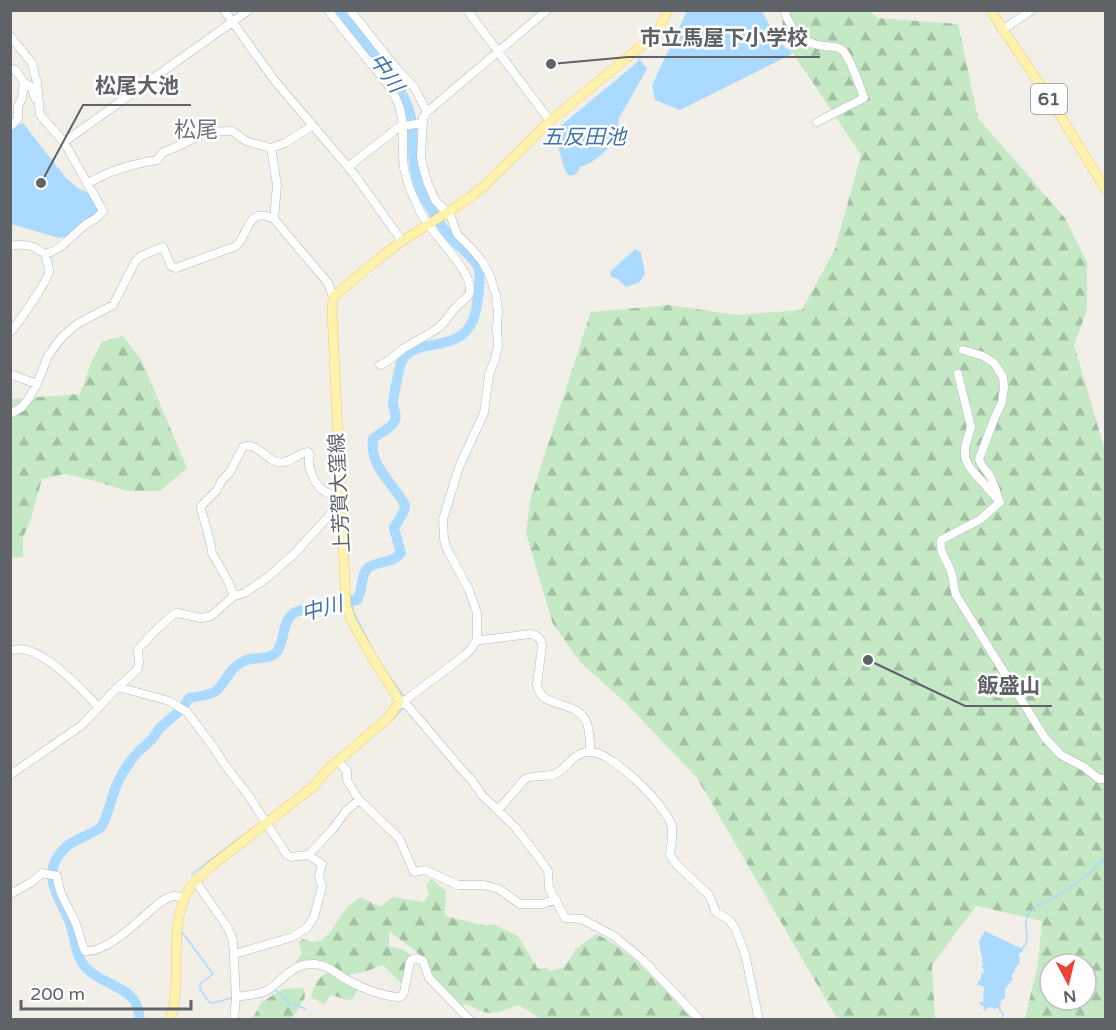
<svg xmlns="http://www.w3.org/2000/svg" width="1116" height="1030" viewBox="0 0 1116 1030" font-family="'Varela Round','Noto Sans JP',sans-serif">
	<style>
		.forest { fill: url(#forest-firs); fill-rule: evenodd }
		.water { fill: #aadaff }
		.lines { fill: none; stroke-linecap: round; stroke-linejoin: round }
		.stream { stroke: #aadaff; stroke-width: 1.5 }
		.river { stroke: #aadaff; stroke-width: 10 }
		.minor-casing { stroke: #b5b8bc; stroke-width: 9 }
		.major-casing { stroke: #f2c960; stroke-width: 10 }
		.minor { stroke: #fff; stroke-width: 8 }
		.major { stroke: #fff2af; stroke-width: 9 }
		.labels { text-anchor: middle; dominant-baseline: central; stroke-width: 5; stroke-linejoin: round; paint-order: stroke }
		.shield { fill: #fff; stroke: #8f9295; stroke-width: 1.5 }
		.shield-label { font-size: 18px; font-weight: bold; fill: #5f6368 }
		.street-label { font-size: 20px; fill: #5f6368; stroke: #fff }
		.water-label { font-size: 21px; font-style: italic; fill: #4174aa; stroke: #fff }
		.quarter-label { font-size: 22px; fill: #70757a; stroke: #fff }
		.leader { fill: none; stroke: #5f6368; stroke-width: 2 }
		.callout-dot { fill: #5f6368; stroke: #fff; stroke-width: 2 }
		.callout-label { font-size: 21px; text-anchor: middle; font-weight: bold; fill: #5f6368; stroke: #fff; stroke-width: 5; stroke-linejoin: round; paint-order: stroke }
	</style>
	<defs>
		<pattern id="forest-firs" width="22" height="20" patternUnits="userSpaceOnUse" patternTransform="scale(1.5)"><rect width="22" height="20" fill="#c5e8c5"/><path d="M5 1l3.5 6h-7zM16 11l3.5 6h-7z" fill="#a3c0a4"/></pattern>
	</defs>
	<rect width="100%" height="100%" fill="#f1efe8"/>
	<path class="forest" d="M784,11H869L878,18L958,24L978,118L1065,218L1087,262V310L1074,345L1106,454L1105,1019H1025L1038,964L1042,921L976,906L932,965L935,1019H840L835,1015L697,778L627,704L581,663L553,624L526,533L530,500L591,312L669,305L737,315L802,310L835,249L861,155L781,35ZM1050,964H1086V1000H1050Z
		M123,336L142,361L187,468L160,491H127L95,481L64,474L42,479L30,522L23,537V557L11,558V399L80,394L92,361L102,342Z
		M431,879L446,891L445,916L487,926L493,924L518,936L538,969L545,968L551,971L564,967L576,949L596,934C635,952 663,989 692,1019H541L519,1005C508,1009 493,1016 481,1011C469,1007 473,1004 459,1005L434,978L427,960L389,931V946L402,949L412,956L402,984L383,965L367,971L345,976L312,960L295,963L302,953L299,942L303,939L312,942L322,940L331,931L347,907L361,897L380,907L393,897L424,902L429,894L426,885Z
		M328,973L359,988L351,1001L331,995L324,1004L311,997C314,986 316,977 328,973Z
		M304,988L305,997L292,1019H252L262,1002L283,989Z"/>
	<path class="water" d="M687,11H762C765,17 781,45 786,48C787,49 789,49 790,49L792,54L680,110L655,100L652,85Z
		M637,56L647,69L619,118L617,138C609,148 593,165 581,166C578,172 575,177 568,175C562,165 556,141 557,129L634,65L639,60Z
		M23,123L66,178L78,188L90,194L99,213L70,236L59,238L11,224L10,130Z
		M635,249L641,253L645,273L640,282L626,287L618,279L611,277L610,272Z
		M985,931L1024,950L1019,954L1020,963L1015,968V971L1011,976L1013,979L1005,989V998L1001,1000L1000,1007L994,1009L992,1007L986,1008V1011L983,1009L984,1006L980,1004L979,1002H983L984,987L980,985H977L978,982L981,979V974L984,972L983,968H981L983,965L979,941Z"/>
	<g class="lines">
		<path class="stream" d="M351,601L354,613L370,644
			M381,664L404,697
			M394,717L404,708
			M192,874L261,822
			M182,932L213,974L200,984V989L209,1002L213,1003L231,998
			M1020,950C1035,939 1019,925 1030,912C1036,905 1043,904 1050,900C1070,889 1090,874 1106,857
			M274,989L281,994L290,1005L294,1004L306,1009
			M998,1007L1003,1014L1002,1020"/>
		<path class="river" d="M140,1020C139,1014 138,1007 135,1002C124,983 89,982 79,957C75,947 74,936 71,926C61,898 37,874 66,847C76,838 94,834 101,827C108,819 112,792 119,780C124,770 132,758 140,750C144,746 149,743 153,738C156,734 157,730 161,727C172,717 182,711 189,698C198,696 209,696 216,691C227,682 228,668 244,661C254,656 272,661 278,650C285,639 282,621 294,613C304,607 315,611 326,608C330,607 334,604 338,602C344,601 351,601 357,600C363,591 360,574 369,567C380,560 392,564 401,553L394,528L404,511L405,505C393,482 369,467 373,439C379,433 390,429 394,422C398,417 394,411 393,405C393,399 399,366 402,361C414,336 459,355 473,320C477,310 482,276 478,267C474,257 457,245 450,237C441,226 432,211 425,199C418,187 414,169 413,155C412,140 414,125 409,110C402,89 388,74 375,57C363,41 351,26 338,10"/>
		<g class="minor-casing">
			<path id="minor" d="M224,10L275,81L354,174L402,241
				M328,10C341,27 355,44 368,60C380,75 395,90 400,109C406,128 401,149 404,168C407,184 414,200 422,215C432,234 472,270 470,291C469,298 460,302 455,308C449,315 445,323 438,328C427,336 414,342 403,349C395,355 389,362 380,365
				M350,10L396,68L414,87L427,112
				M467,10L550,121
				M784,10C792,32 800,43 824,46C830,47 838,46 842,50C850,56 860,87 864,98L817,122
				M1002,30L1032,10
				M10,36L32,63L37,83L40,115L64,142L103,211C96,221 93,219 85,225C75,233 59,252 47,253C42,253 38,250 34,247C26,244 19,244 10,246
				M10,68L15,70L24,82L31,87L35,98
				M10,127L18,119V106L22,98L24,82
				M64,142L249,10
				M271,148L277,185L274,219
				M348,167L399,127L403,126L423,123
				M87,184C108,171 132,164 157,160L162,153L185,143L201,134L207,132L232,131L246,141L271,148L285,143L312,126
				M10,332C16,327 50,277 49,272C49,266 46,259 45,253
				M963,350L983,356L994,363L1003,377L1004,387L1002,402L995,417L979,459C981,466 986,470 990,476C994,484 997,492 999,501
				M10,374L37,384
				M958,374L971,427L965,447V458L970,468L1000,502L981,519L941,540C939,552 946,559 950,569C954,577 953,586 956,595L1045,738L1061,755L1084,767L1099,779H1106
				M10,414L22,407L29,398L37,384L48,356L61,338L77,324L113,305L135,262L141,256L163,247L171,266L176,268L236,246C250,233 247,206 274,219L328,283L333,297
				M234,596L229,583L212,553L211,545L201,509V506L217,490L222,480L230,472L243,447C256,441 265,459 277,462C289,465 297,453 308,452L310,455C308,461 308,464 310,469C316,489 323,492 341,499
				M477,639L482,640L530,634C537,635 541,638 542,646L537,685C541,710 576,698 587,723C590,732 590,743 590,752
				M10,651C38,639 81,690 99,707L118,687L169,701L187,712L214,748L225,765L249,796L287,855L291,857L308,855L322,864L319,875L322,887L314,917L307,928L292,937L235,954
				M118,687L137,670L139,663L138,649L157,629L174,614L178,613L201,618L211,616L234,596L245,593L249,590L268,577L295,553L336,508L341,506
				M398,704L407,699L465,655L472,648L477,639V613L469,590L446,547L444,539L443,519L459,467L484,413L489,375L495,359L498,346L497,328L498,311L496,295L490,276L482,261L470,247L457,234L451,217L435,200L428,184L422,164L421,155L423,118L427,112L547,10
				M399,704H404L408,706L462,770L470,778L482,795L515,827L539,858L548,871L549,888L565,918L582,919L614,936L643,960L700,1020
				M338,761L347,771V780L359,800L399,838L414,872L425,870L458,885H484L499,889L520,904H543L556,899
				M10,775L82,725L99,707
				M498,810L525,779C534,774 549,778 557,773C568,766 576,750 592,752C614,754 667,806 672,827C673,836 671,847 670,855L677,865L709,895L716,912L729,920L735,928L745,954L759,1020
				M308,855L332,830L346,811L359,800
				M196,882L228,928L233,941L236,997L234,1020
				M10,894L32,882L42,873L57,876C58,895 71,910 77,927C80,935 81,943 85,951C106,953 135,924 150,911C157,905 165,897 174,896C178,896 181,897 184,898
				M236,997C247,995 259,995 268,990C283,980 292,964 312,964C325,963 338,975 349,981C364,989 382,996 399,997L402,996L404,992L410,962L411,960L416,958L423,961L429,978L470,1020"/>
		</g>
		<g class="major-casing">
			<path id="major" d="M990,10L1055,107L1106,190
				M170,1020C183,981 169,938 184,899C188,887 201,876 210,867L314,786L325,772L388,718L398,704L399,700L396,695L375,662L351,620L346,605L332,311L333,297L372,264L402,241L459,205L470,197L485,185L550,121L651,38L659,30L668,10"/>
		</g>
		<use href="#minor" class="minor"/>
		<use href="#major" class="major"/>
	</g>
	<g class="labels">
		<rect class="shield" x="1031" y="84" width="36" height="30" rx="4.5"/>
		<g class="shield-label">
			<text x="1049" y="99">61</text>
		</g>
		<g class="street-label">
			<text transform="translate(340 493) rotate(-93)">上芳賀大窪線</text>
		</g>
		<g class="water-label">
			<text transform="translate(386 73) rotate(55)">中川</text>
			<text x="584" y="137">五反田池</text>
			<text transform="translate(322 609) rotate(-15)">中川</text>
		</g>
		<g class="quarter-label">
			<text x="196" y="130">松尾</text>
		</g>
	</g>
	<path class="leader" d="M551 64L628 57H820M41 183L83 105H191M868 660L965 706H1052"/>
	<g class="callout-dot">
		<circle cx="551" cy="64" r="6"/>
		<circle cx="41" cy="183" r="6"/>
		<circle cx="868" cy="660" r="6"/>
	</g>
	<g class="callout-label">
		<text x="724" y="45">市立馬屋下小学校</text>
		<text x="137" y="93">松尾大池</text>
		<text x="1009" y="693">飯盛山</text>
	</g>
	<rect width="1116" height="1030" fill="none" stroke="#5f6368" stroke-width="24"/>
	<g transform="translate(1068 982) rotate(173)"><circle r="28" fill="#ffffff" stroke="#bfc1c3" stroke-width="1.5"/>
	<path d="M0-4.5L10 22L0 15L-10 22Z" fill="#ea4335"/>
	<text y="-9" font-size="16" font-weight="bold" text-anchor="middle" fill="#5f6368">N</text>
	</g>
	<path d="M21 1000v9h170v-9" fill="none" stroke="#5f6368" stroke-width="3"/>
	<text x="30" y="1000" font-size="18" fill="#5f6368" stroke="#ffffff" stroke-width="4.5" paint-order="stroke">200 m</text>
</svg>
